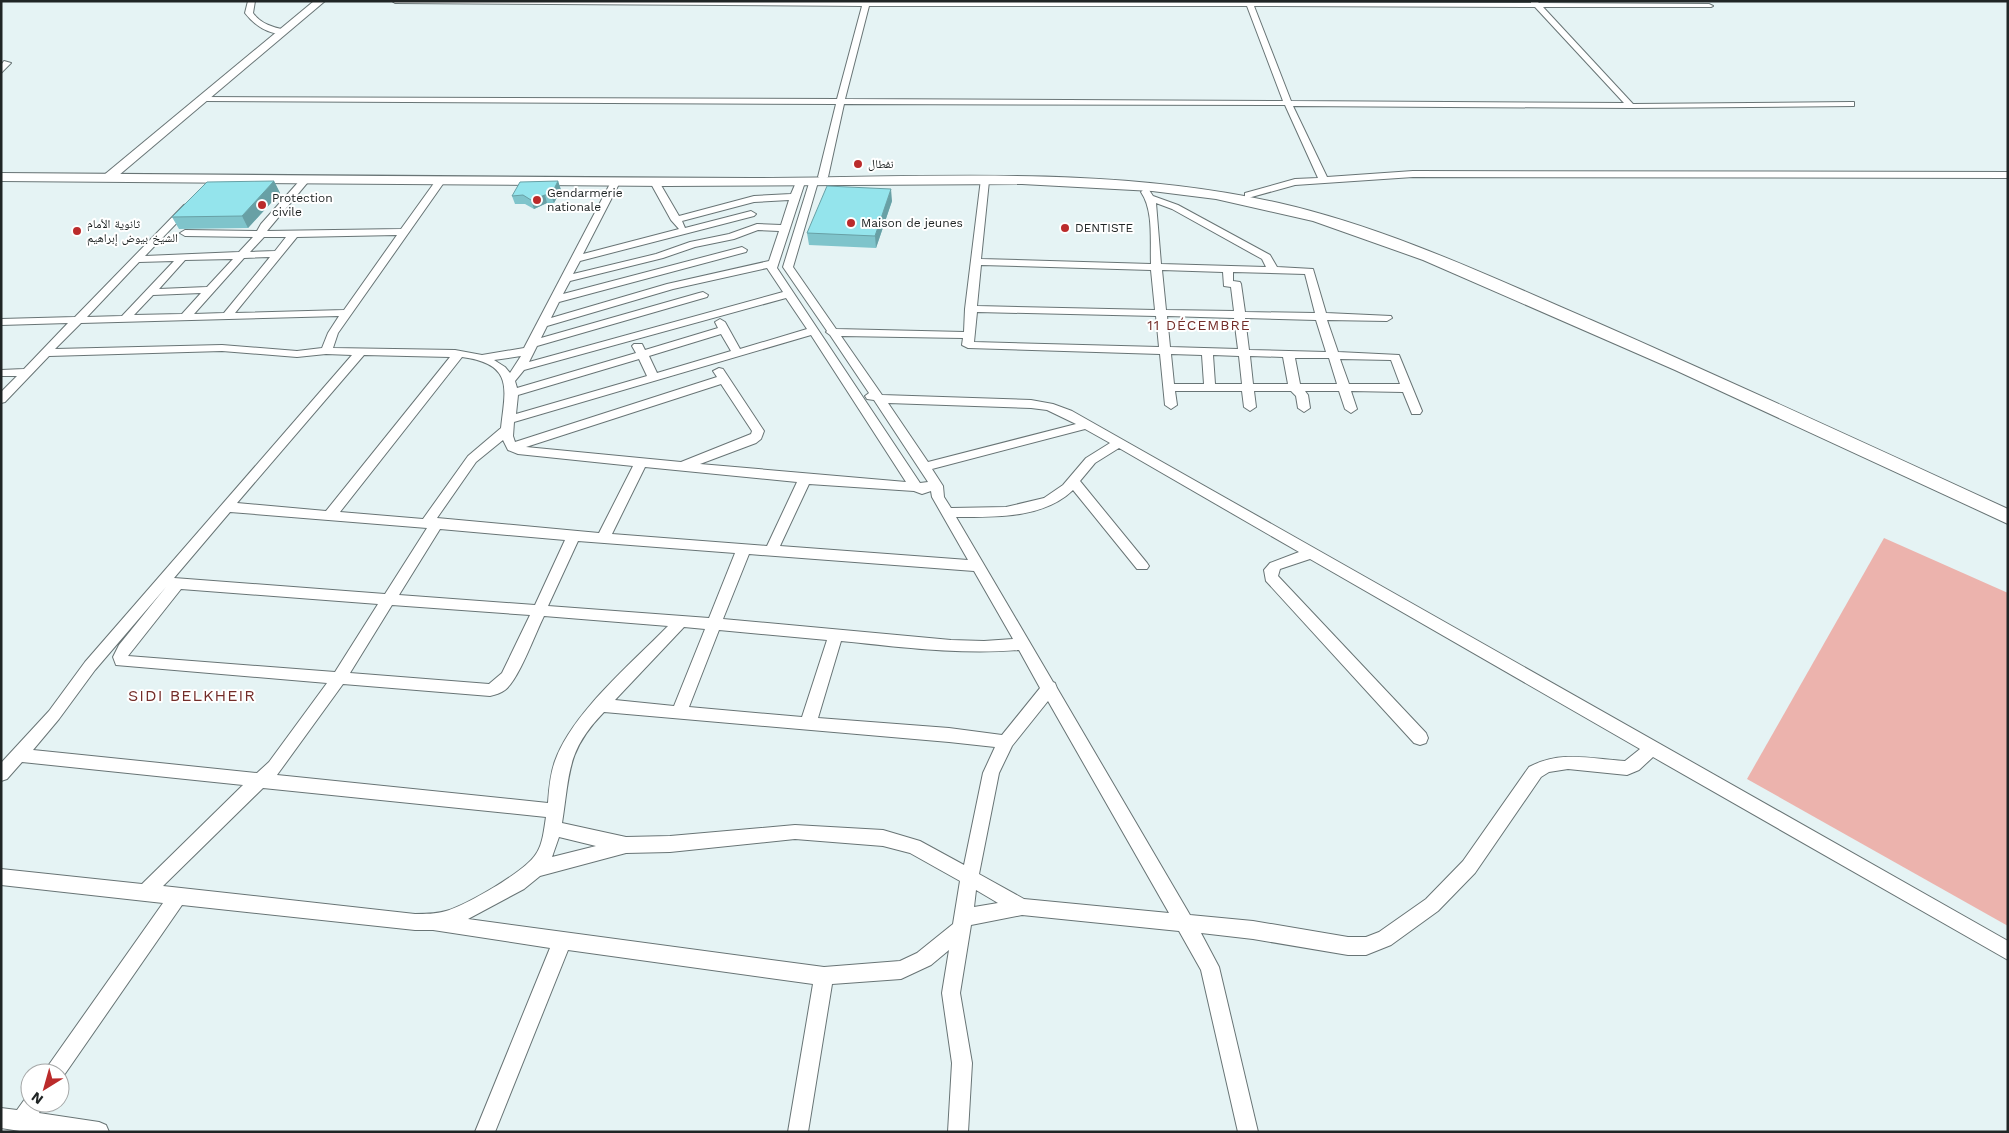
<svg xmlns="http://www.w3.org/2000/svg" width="2009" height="1133" viewBox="0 0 2009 1133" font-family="'Work Sans','Noto Naskh Arabic',sans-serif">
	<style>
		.green { fill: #ecb3ad }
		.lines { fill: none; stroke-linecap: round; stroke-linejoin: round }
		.street-casing { stroke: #687475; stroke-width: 2 }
		.secondary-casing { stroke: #687475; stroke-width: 2 }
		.primary-casing { stroke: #687475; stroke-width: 2 }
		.street { fill: #fff; fill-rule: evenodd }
		.secondary { fill: #fff; fill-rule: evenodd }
		.primary { fill: #fff; fill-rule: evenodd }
		.wall { fill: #7fc4cb }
		.shaded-wall { fill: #68a0a5 }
		.building { fill: #94e4ec; stroke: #68a0a5 }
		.poi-dot { fill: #bb2b2b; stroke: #fff; stroke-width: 2 }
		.labels { text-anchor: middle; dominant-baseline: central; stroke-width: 4; stroke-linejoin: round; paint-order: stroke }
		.far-poi-label { font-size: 12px; fill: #202525; stroke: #fff; text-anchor: start }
		.far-neighbourhood-label { font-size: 14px; letter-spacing: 1px; fill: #732d29; stroke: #fff }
		.neighbourhood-label { font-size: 16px; letter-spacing: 1px; fill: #732d29; stroke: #fff }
	</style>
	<rect width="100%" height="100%" fill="#e5f3f4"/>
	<path class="green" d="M1884,538L2008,593V926L1747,779Z"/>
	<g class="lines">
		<g class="street-casing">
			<path id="street" d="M248,1H255L253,13C261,24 272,27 285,30V34C269,35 254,25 245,13Z
				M392,1L1531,3V1H1537L1539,3L1709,4L1713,6L1711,7H1543L1633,104L1851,102H1854V106L1631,108L1293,106L1327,177L1413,171L2008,172V178L1413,177L1295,185L1248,198L1245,197V193L1295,179L1318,178L1285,105L844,104L828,177L823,180L818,177L836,104L203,101L199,99L203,97L837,99L862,6L395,3ZM869,6H1247L1283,101L845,99ZM1254,6L1535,7L1624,103L1291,101Z
				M4,61L11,63L1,73V65Z
				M305,177L310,180L308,182L267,231L401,229L437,179L440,178L445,181L338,333L333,348L455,350L482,355L524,348L612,180L615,179L620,182L583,254L679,229L671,220L650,182L652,180H658L679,216L754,196L791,194L797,180H803L805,182L777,268L920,483L928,482L874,400L867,399L865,396L869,393L830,335L826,332L827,331L783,267L810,180L813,179L818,182L793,267L836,329L964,332L965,309L981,179L984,178L989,181L981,259L1151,264C1150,242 1154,211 1141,192L1143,190H1149L1153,196L1178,205L1270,255L1277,267L1313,269L1326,313L1391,316L1392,318L1387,321L1327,320L1338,352L1399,355L1422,411L1420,414H1412L1403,392L1351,391L1357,409L1351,413L1345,409L1339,391H1305L1308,395L1310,408L1304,412L1298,408L1296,396L1291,391H1254L1256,407L1250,411L1244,407L1242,391H1175L1177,405L1171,409L1165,405L1160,354L968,348L962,345L963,338L841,336L882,395L1031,400L1053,404L1072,411L2008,941V960L1653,757L1639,770L1627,775L1568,769L1549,772L1541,777L1475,873L1438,911L1391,945L1366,955H1348L1253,939L1201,933L1219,967L1258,1132H1238L1201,970L1179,931L1022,915L971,925L960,993L972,1063L968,1132H948L952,1063L942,993L949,950L931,965L901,979L832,984L808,1132H788L813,984L568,950L495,1132H475L550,948L433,930H415L182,905L60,1081V1073H45L48,1066L163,903L1,885V869L142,884L243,785L22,762L7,779L1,781V763L49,711L85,662L352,355L326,354L297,357L222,351L49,356L5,402L1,403V392L17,376H1V370L24,369L68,323L1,325V319L75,317L184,205L187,204L192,207L145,256L239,252L253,237L185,236L180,233L185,230L257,231L261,224L302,178ZM789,200L781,225L757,224L729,234L690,242L656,254L573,274L580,261L754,216L756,214L751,211L685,228L682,221L754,202ZM1156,203L1172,209L1262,259L1266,267L1161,264ZM758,230L779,231L769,261L667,284L551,318L559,302L746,252L747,250L742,247L563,294L570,281L663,258L695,247L734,239ZM397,235L344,310L235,313L297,237ZM264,237H286L275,251L250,252ZM270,257L224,313L194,314L244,258ZM233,259L207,287L159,289L185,260ZM174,261L122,316L87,317L139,262ZM981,265L1151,270L1155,310L977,306ZM767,268L783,292L529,362L537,346L707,297L708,295L703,292L699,293L541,338L547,326L673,289ZM1162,270L1223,272L1224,286L1231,287L1234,311L1166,310ZM1233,272L1305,274L1315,313L1245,312L1241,284L1240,282L1233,281ZM201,293L182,314L134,315L153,295ZM786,298L807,329L740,349L725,322L720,319L715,322L718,328L645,350L642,344H634L632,346L636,353L517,388L515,381L524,370ZM977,312L1156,316L1159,347L974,342ZM339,316L328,333L322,348L297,351L222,345L55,349L81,323ZM1167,316L1234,318L1238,349L1170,347ZM1245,318L1316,320L1326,352L1249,350ZM721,334L731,351L657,373L649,356ZM811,335L906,482L700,464L756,443L761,439L764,431L723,369L719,368L713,371L717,377L515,442L513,436L514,422ZM1171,354L1202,355L1204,384H1174ZM364,355L450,357L326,511L237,503ZM1213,355L1239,356L1242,384H1215ZM521,356L510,373L505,367L494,360ZM1250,356L1283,357L1288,384H1253ZM462,357C515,364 505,390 501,428L468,456L423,519L340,512ZM1295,358H1329L1337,384H1300ZM639,359L647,376L516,414L518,395ZM1340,359L1391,360L1400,384H1349ZM721,384L752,431L751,434L681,462L526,447ZM888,403L1031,408L1047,410L1076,424L928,462ZM1085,429L1110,443L1086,458L1063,485L1044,498L1006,507L951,508L944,497L943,486L932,469ZM503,440L508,450L518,454L633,466L599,533L437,518L476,462ZM1119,448L1299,552L1270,563L1264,570L1266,581L1414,743L1420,745L1426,743L1428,738L1426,733L1278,576L1280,569L1310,559L1640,749L1625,761C1591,759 1561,750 1529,767L1463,861L1426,899L1379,932L1366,937H1348L1253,921L1190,915L1057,688L1055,683L1053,682L956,517C994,517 1043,519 1073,490L1137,569H1147L1149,566L1147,563L1080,481L1095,463ZM645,467L797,482L767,546L612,534ZM809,484L914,491L922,494L931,491L932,497L968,560L780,546ZM230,512L427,528L385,594L174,578ZM440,529L565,540L535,605L399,595ZM578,541L735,553L709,618L548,606ZM749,554L974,571L1013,639L984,641L951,640L723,619ZM166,587L119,645L113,657L116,665L327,683L269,762L257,773L33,750L59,719L95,670ZM181,589L378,604L335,672L128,656ZM392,605L530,615L502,673L489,684L350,673ZM544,616L668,626C632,663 572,713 555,761C550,775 549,789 548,803L277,775L343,684L490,696C495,695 501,693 505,690C519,679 535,634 544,616ZM684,627L705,629L674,706L615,700ZM719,630L827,640L802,717L689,707ZM841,641C901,647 959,655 1019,650L1040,688L1002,735L949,728L818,718ZM1048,701L1169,913L1024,899L979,874L999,773L1012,746ZM604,712L949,742L995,747L983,773L964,865L920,841L883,830L795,825L670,836L626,837L562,823C570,773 566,751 604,712ZM263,788L546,817C544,829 543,844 536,854C525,872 466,905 446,911C436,914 425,914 415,914L163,886ZM559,837L596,846L552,857ZM795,839L883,846L910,853L960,881L953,924L917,953L900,961L824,967L468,919L524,889L540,876L626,853L670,852ZM976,890L998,903L974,907Z
				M30,1095V1103H44L39,1113L99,1122L106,1125L109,1132H26L1,1128V1108L17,1110L27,1096Z"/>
		</g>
		<g class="secondary-casing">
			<path id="secondary" d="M314,1H325L112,181H104L102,178L104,175Z"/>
		</g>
		<g class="primary-casing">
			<path id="primary" d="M1,173C251,175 501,177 750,178C927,178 1105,164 1279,203C1388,228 1489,276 1591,320C1730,381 1869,445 2008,509V524L1675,370L1423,260L1313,221L1216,199L1152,191L1022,184L666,186L1,181Z"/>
		</g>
		<use href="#street" class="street"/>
		<use href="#secondary" class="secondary"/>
		<use href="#primary" class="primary"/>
	</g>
	<path class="wall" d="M274,181L280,193L248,228L179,229L172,217Z
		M558,181L561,190L554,203H547L534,209L525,204H515L512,196Z
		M892,201L876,248L809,245L807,233Z"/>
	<path class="shaded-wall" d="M274,181L280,193L248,228L242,216Z
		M558,181L561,190L554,203L551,195Z
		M891,189L892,201L876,248L875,236Z
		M545,195L547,203L534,209L531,200Z"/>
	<path class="building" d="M274,181L242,216L172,217L207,182Z
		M558,181L551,195H545L531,200L523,195L512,196L520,182Z
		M827,186L891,189L875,236L807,233Z"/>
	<g class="poi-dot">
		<circle cx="858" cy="164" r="5"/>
		<circle cx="537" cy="200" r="5"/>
		<circle cx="262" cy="205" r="5"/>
		<circle cx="851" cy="223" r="5"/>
		<circle cx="1065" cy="228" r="5"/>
		<circle cx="77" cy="231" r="5"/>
	</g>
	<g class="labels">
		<g class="far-poi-label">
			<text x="868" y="164">نفطال</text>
			<text x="547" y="193">Gendarmerie<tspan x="547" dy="14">nationale</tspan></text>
			<text x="272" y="198">Protection<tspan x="272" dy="14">civile</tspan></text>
			<text x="861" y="223">Maison de jeunes</text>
			<text x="87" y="224">ثانوية الأمام<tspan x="87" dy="14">الشيخ بيوض إبراهيم</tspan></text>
			<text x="1075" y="228">DENTISTE</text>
		</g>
		<g class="far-neighbourhood-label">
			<text x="1199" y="325">11 DÉCEMBRE</text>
		</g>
		<g class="neighbourhood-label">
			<text x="192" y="695">SIDI BELKHEIR</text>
		</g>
	</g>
	<rect width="2009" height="1133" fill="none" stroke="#202525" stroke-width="5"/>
	<g transform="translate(45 1088) rotate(217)"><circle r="24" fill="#ffffff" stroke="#a6a8a8"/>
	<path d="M0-4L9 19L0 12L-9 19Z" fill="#bb2b2b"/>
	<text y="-8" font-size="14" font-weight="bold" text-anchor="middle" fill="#202525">N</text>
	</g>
</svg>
